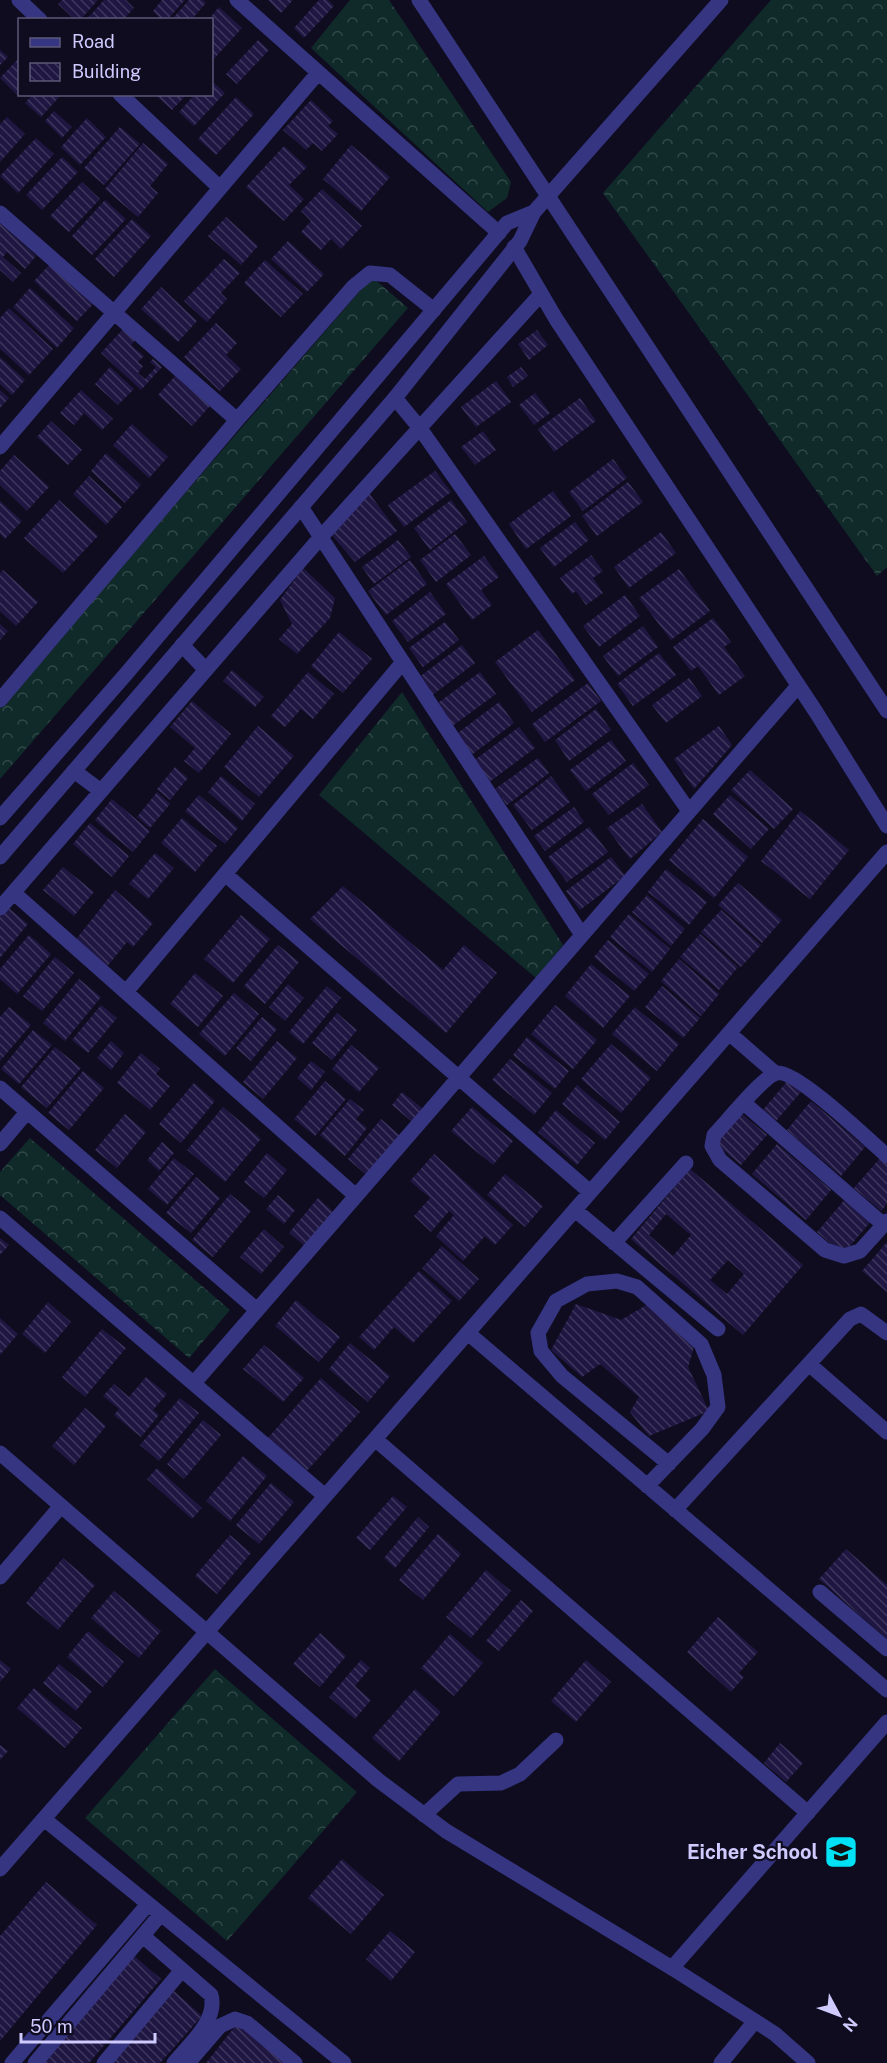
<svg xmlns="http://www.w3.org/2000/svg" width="887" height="2063" viewBox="0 0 887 2063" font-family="'Public Sans',sans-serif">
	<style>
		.forest { fill: url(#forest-crowns) }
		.building { fill: url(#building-back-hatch); fill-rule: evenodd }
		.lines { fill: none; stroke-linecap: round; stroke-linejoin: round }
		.minor { stroke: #363581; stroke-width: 15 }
		.tertiary { stroke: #363581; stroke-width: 15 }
		.labels { text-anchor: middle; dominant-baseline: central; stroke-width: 4.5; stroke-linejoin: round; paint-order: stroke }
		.poi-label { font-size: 20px; font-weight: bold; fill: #d0cbff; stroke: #0f0c20; text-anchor: end }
	</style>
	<defs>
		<pattern id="forest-crowns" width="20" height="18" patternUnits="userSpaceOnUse" patternTransform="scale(1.5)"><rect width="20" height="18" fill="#0f2a28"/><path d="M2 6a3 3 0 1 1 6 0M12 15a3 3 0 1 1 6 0" fill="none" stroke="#314848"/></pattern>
		<pattern id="building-back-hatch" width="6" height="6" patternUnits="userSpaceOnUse" patternTransform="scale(1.5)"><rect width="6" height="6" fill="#1f1742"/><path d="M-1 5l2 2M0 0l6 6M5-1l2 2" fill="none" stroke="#3e375e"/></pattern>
	</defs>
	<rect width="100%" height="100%" fill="#0f0c20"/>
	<path class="forest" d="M350,0H389L511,182L507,198L488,212L311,48Z
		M771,0H887V567L877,576L603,193Z
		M372,277L408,308L0,779V707Z
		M402,692L563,945L536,978L319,795Z
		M30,1138L230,1310L189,1358L0,1195V1172Z
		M215,1669L357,1792L227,1941L85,1818Z"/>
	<path class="building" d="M62,0H98L80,20H75L58,4Z
		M104,0H126L134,8L123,20H86Z
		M162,0H185L167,20H162L153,11Z
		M189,0H203L206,3L191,20H171Z
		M268,0H293L281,13Z
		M319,0H328L334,6L304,38L294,28Z
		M219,7L242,28L212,61V20H208Z
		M258,40L269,50L237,84L226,74Z
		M0,50L8,57L0,65Z
		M20,57V92L17,95L0,78Z
		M212,81L225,93L194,126L179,112L195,94H212Z
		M33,94H58L60,96L41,117L25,103Z
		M155,94H187L172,110Z
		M236,97L254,114L216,155L198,139Z
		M311,100L333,121L328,126L338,134L322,151L313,143L306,150L283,130Z
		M54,111L72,127L62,138L45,121Z
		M7,117L25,134L0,162V124Z
		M87,118L106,137L80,165L61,147Z
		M120,127L140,144L104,185L84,168Z
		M36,138L54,154L18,193L0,176Z
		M143,143L168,164L150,186L158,193L138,217L105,189Z
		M351,145L390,177L361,211L323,179Z
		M284,146L307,167L289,185L304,199L284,221L246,187Z
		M62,157L78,172L42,210L26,195Z
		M82,182L100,199L69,232L50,216Z
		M322,189L362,226L341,249L331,239L321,250L301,232L311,221L301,211Z
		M105,200L126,219L92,255L72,236Z
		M226,217L258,246L241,265L208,236Z
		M132,219L151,236L114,277L95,259Z
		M0,223L36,256L25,269L7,252L3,257L21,273L13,282L0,270Z
		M288,241L324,274L307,292L271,259Z
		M224,259L240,273L221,293L227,299L207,322L184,301Z
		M265,260L303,294L281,317L244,283Z
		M53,261L96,301L77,321L34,281Z
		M161,287L197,321L178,342L141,309Z
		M30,288L74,328L57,348L13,307Z
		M9,308L53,349L29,375L0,349V318Z
		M216,323L237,343L226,355L241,369L220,391L184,357Z
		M124,328L136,339L131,345L144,356L138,362L143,366L138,373L145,379L156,367L150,362L153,359L162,367L141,390L101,353Z
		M537,330L548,345L529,360L518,344Z
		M0,357L25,380L12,395L0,384Z
		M110,367L134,389L118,405L95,384Z
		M521,367L528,376L513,387L507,377Z
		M176,375L210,406L192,426L158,395Z
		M496,381L511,402L476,427L461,407Z
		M0,390L9,398L0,408Z
		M81,390L113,419L102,430L84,413L74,425L60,413Z
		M535,393L550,413L534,425L519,405Z
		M580,398L596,421L554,452L538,429Z
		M51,421L82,450L68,465L37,437Z
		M132,424L168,457L149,478L113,445Z
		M483,431L496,450L475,465L461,447Z
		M106,453L141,485L125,503L91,471Z
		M14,455L49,487L27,511L0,485V471Z
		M613,459L627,478L583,511L569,492Z
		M435,471L451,492L404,527L388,505Z
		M89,476L122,507L106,525L73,494Z
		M628,482L643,502L597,536L582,516Z
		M553,491L571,516L526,549L509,524Z
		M369,493L397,531L355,562L329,532Z
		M59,500L98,536L63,573L24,538Z
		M451,500L467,522L430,550L414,528Z
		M0,501L22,521L5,539L0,534Z
		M575,522L589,540L554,567L540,548Z
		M661,532L676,553L629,588L614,567Z
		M455,534L471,555L436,582L420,560Z
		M398,540L411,557L374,584L362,567Z
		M591,555L603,571L593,578L603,593L586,605L576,591L572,594L560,578Z
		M484,556L499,577L481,590L492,605L472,620L446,584Z
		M410,560L427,584L386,615L368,591Z
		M303,568L335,598L330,618L297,654L279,639L292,624L280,600Z
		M679,569L710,611L671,640L639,598Z
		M3,570L38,602L16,626L0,611V573Z
		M430,592L446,614L408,642L392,621Z
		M625,595L640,616L599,647L583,626Z
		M713,618L731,642L724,647L745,676L719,695L698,666L691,671L673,647Z
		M445,622L459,640L423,667L409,648Z
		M0,624L8,631L0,640Z
		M643,626L658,647L618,676L603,656Z
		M538,630L575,680L532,712L495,662Z
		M339,632L372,659L343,693L311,666Z
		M462,645L475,663L431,696L418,678Z
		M659,653L676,675L633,706L617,684Z
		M232,670L264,697L255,707L223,681Z
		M308,672L334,694L313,719L301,709L285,727L271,716Z
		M480,672L496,694L451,727L435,705Z
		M689,678L702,696L666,723L652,705Z
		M588,683L601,701L545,742L532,724Z
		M192,701L231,734L199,773L184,761L195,748L170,727Z
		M499,702L514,723L470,756L455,735Z
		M596,709L611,730L569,761L555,740Z
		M258,726L294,756L259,797L224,767Z
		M719,726L732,745L694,789L674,759Z
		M519,727L535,748L488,783L472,762Z
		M611,740L626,761L586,791L570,770Z
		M538,758L549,773L507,805L495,789Z
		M633,763L649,785L609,815L592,794Z
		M175,767L188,778L170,800L157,789Z
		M750,770L793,809L774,829L731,790Z
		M221,776L255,804L242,821L208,792Z
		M551,776L570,802L532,830L513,805Z
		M157,792L170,804L150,828L137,817Z
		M199,795L238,828L225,844L185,811Z
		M730,795L769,829L751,849L713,814Z
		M112,799L150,831L133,852L95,820Z
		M642,804L662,832L630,859L607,828Z
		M574,807L584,822L545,851L534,836Z
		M800,811L849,850L810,899L761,861Z
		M182,818L217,846L195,872L161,843Z
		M703,819L748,857L714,898L669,860Z
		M90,823L129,856L112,877L73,844Z
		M589,827L608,852L567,882L548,857Z
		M155,853L174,868L148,899L129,884Z
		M611,857L625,876L580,910L566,891Z
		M63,867L94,892L74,916L43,890Z
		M666,869L707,902L689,925L648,892Z
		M738,883L782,920L762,943L718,905Z
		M343,886L443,970L464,945L497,973L446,1033L310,919Z
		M115,890L153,923L133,947L127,942L105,969L74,942Z
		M647,895L685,929L671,946L632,912Z
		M6,906L28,924L0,958V913Z
		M721,910L761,945L741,967L701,932Z
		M629,914L670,949L652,972L610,937Z
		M241,915L270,939L233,983L204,959Z
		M700,934L738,967L719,990L680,957Z
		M29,935L51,954L17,994L0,979V969Z
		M608,940L649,974L634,991L594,957Z
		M278,945L299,962L265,1004L244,986Z
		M55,957L74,973L42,1011L23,996Z
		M679,959L719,994L701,1016L661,981Z
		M591,964L630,996L603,1028L565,996Z
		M195,973L223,996L198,1027L170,1004Z
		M79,979L101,997L65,1041L43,1023Z
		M288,984L304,998L285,1021L269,1007Z
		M327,986L341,998L303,1044L289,1032Z
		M662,986L700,1018L683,1038L645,1007Z
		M234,993L259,1014L225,1056L199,1034Z
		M101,1005L117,1018L88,1053L72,1040Z
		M555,1005L597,1040L573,1069L531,1034Z
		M9,1007L31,1025L0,1061V1017Z
		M635,1007L679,1044L657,1071L612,1034Z
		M337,1013L357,1030L332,1060L312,1043Z
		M262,1017L277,1029L251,1061L236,1048Z
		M33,1030L52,1045L19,1084L1,1069Z
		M527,1037L569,1071L555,1089L513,1055Z
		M111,1041L124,1053L111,1070L97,1058Z
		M277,1041L297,1058L263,1099L243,1082Z
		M611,1044L651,1078L621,1113L581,1079Z
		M351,1045L379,1068L359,1092L332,1069Z
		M55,1047L81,1068L47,1108L21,1087Z
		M141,1053L160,1069L156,1074L170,1086L150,1110L117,1083Z
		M510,1059L552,1093L534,1115L492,1080Z
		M311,1061L325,1072L311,1090L297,1078Z
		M83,1071L104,1088L69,1130L48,1113Z
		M788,1080L801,1092L776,1121L763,1110Z
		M325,1081L346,1099L315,1136L294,1119Z
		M194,1083L215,1101L181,1143L159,1124Z
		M577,1085L620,1122L605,1140L562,1104Z
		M402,1092L427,1112L416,1125L392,1105Z
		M350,1099L364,1110L356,1119L367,1128L345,1156L320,1135Z
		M811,1101L865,1147L841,1176L787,1130Z
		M223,1107L261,1139L225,1182L187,1150Z
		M472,1107L513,1141L493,1165L451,1131Z
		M556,1110L595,1143L577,1165L538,1132Z
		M741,1113L767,1135L741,1165L715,1143Z
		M125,1114L146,1132L117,1168L95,1150Z
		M381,1119L403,1138L370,1178L348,1159Z
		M162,1142L174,1153L159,1171L147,1160Z
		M777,1144L831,1190L806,1220L752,1174Z
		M267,1153L287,1170L264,1198L244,1182Z
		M434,1154L513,1225L495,1245L485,1236L463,1261L436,1236L454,1215L449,1211L431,1232L414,1216L430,1198L410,1181Z
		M881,1157L887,1161V1204L881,1211L854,1188Z
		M174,1158L194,1174L167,1205L148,1189Z
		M690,1169L803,1265L743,1335L631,1239ZM666,1214L691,1235L673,1256L649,1235ZM728,1260L744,1274L727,1294L710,1280Z
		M505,1174L543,1206L525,1227L487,1195Z
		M196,1177L220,1198L191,1233L166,1213Z
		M230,1194L251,1211L213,1257L192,1240Z
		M278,1195L295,1210L284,1224L266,1209Z
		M847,1197L873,1219L843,1254L817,1232Z
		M318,1198L335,1213L306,1247L289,1233Z
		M264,1229L284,1247L261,1274L240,1257Z
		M0,1238L9,1245L0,1255Z
		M887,1242V1292L862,1271Z
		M442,1246L479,1279L459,1301L422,1268Z
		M419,1271L452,1301L413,1343L394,1327L374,1350L359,1337Z
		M296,1300L340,1337L319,1362L275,1326Z
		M48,1302L71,1322L45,1353L22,1334Z
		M576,1304L621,1320L648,1304L694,1347L688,1367L709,1411L649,1436L630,1412L639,1397L600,1364L582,1377L551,1350Z
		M0,1318L18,1334L0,1355Z
		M102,1329L126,1348L85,1397L62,1377Z
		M350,1343L390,1376L368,1402L329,1369Z
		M264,1345L304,1378L283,1402L243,1369Z
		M146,1377L167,1394L153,1410L159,1415L141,1437L114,1415L119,1409L103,1396L114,1384L129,1397Z
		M321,1378L360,1412L305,1473L267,1439Z
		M180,1398L199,1413L159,1461L140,1445Z
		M85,1408L106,1426L74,1465L52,1446Z
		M203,1420L221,1435L184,1479L167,1464Z
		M243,1456L267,1476L230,1521L206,1501Z
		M157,1468L202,1508L192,1519L147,1479Z
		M271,1483L294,1502L259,1544L236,1525Z
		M393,1496L407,1507L370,1550L356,1538Z
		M418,1517L429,1527L395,1568L384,1558Z
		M438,1534L461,1554L423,1600L399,1580Z
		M230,1535L251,1553L217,1594L195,1576Z
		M846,1549L887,1585V1639L819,1579Z
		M63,1558L95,1585L58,1630L26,1603Z
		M486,1570L511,1591L471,1638L446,1617Z
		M114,1591L161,1631L139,1658L91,1618Z
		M521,1600L533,1611L499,1651L486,1641Z
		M718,1617L758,1652L739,1673L744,1677L731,1692L687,1652Z
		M88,1631L124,1662L103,1687L67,1657Z
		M320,1633L346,1656L320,1687L293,1664Z
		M450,1634L483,1663L454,1696L421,1668Z
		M0,1660L11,1669L0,1682Z
		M361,1660L370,1668L355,1686L371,1700L355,1719L329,1697Z
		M586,1660L611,1682L576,1722L551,1701Z
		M59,1664L92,1691L76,1711L43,1683Z
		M34,1688L82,1728L65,1748L17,1708Z
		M415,1689L441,1712L399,1761L372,1738Z
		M780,1743L803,1763L786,1782L764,1763Z
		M0,1745L8,1751L0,1760Z
		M342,1859L384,1895L351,1934L308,1898Z
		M46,1882L97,1925L0,2041V1936Z
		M390,1931L415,1952L391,1981L366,1959Z
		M133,1955L161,1979L89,2063H40Z
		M174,1991L202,2016L160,2063H111Z
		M237,2024L286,2063H206Z"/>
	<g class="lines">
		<path class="minor" d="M19,0L40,20
			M237,0L499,233
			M120,94L220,188
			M0,213L237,420
			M514,247L556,319L816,712L887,826
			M395,398L419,427L689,811
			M0,447L318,73
			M301,507L582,935
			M182,645L206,670
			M0,700L237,420L354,286L370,273L390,275L434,310
			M74,771L101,791
			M225,874L590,1192
			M14,893L356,1196
			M0,908L320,538L540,295
			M126,992L403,662
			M729,1033L775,1073
			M0,1088L257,1310
			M744,1103L884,1225
			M0,1144L27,1112
			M887,1156C870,1141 795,1069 777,1073C764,1075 725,1124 714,1135L712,1146L720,1160L825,1250L844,1256L860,1251L887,1221
			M575,1210L718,1329
			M0,1218L325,1496
			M614,1243L686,1163
			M468,1333L887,1690
			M809,1364L887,1432
			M194,1383L798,686
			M375,1439L808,1813
			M647,1486L702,1429L718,1407L714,1375L701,1344L637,1287L617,1281L587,1284L556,1301L538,1333L541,1351L562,1376L669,1464
			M675,1510L850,1319L861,1314L887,1333
			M0,1577L61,1506
			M820,1592L887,1649
			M424,1815L458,1784L501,1783L520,1774L556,1740
			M44,1819L344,2063
			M0,1869L887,852
			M143,1936L211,1995C218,2021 189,2044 174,2063
			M672,1968L887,1722
			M12,2063L148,1904
			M35,2063L161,1914
			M104,2063L182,1970
			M188,2063L220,2026L235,2019L247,2023L295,2063
			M721,2063L755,2021"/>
		<path class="tertiary" d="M419,0L887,711
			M0,818L126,674L507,223L534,212
			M0,857L395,398L520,241L534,212L721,0
			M0,1453L378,1780L446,1831L672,1968L755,2021L775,2034L808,2063"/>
	</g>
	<defs>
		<g id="school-square" transform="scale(1.725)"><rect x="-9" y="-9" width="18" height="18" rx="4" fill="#00e3f6" stroke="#0f0c20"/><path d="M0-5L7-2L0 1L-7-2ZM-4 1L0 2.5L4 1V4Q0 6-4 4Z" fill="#111"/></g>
	</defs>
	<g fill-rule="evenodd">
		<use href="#school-square" x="841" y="1852"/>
	</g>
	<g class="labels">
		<g class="poi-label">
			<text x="818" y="1852">Eicher School</text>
		</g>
	</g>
	<rect x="18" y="18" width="195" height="78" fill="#0f0c20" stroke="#5c5879" stroke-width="1.5"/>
	<rect x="30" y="38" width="30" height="9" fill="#363581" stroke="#5c5879" stroke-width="1.5"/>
	<text x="72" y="48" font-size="18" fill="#d0cbff">Road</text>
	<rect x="30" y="63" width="30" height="18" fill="url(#building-back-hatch)" stroke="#5c5879" stroke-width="1.5"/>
	<text x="72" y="78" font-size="18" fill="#d0cbff">Building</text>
	<g transform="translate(839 2015) rotate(131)" stroke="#0f0c20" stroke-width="4.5" paint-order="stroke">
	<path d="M0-4.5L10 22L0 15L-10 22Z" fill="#d0cbff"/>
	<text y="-9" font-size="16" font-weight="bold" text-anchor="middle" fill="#d0cbff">N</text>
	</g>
	<path d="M21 2033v9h134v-9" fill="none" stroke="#d0cbff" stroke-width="3"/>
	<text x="30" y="2033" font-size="18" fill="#d0cbff" stroke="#0f0c20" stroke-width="4.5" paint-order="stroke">50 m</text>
</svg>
